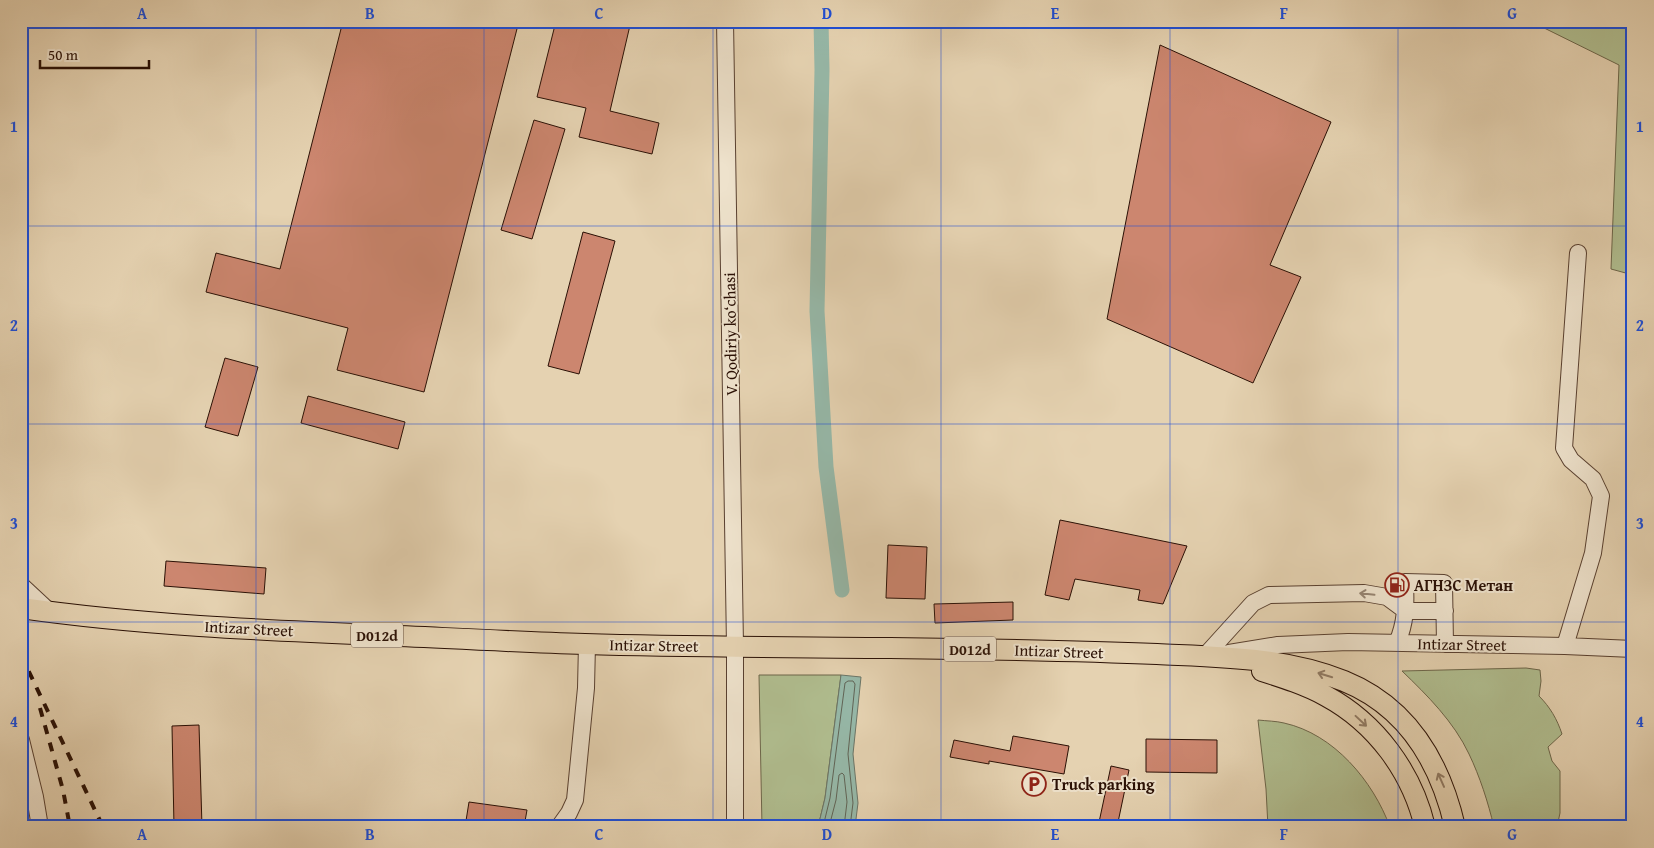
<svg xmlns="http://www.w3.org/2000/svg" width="1654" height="848" viewBox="0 0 1654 848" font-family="'Gentium Book Plus',serif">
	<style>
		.green { fill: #b0bd8f; stroke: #6d664a }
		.water { fill: #96b8a8; stroke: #6b7567 }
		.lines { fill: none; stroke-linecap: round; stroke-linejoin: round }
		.shore { stroke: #606456; stroke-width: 1 }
		.canal { stroke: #96b8a8; stroke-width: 15 }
		.building { fill: #cc866f; stroke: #2a1005 }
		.minor-casing { stroke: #594030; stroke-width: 18 }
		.major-casing { stroke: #2a1005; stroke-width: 22 }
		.minor { stroke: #eee2cc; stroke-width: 16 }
		.major { stroke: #e5d2b1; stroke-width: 20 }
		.rail { stroke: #2a1005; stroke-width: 4; stroke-dasharray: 9 9; stroke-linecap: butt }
		.oneway { stroke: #968472 }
		.oneway2 { stroke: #917b64 }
		.grid { fill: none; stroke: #1d4ed8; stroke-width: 1; stroke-opacity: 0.55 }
		.labels { text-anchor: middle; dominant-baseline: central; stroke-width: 4; stroke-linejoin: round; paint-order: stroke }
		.shield { fill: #eee2cc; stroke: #654f41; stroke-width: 1 }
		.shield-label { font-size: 15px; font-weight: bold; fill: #2a1005 }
		.street-label { font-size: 16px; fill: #2a1005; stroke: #eee2cc }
		.poi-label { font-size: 16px; font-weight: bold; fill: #2a1005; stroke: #eee2cc; text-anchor: start }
		.neatline { fill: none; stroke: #1d4ed8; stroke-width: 2 }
		.grid-label { font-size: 16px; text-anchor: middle; font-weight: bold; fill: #1d4ed8 }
	</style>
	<rect width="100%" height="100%" fill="#e5d2b1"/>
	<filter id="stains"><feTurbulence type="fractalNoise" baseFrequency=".004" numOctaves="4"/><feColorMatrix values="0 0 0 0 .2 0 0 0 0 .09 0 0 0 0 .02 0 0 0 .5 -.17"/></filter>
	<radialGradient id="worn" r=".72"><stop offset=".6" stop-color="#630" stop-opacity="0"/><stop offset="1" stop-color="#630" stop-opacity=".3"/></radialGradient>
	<path class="green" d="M1530,21H1633V275L1611,269L1619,65Z
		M1526,668L1540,670L1541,681L1539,696C1550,707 1557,719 1562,734L1548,747L1552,761L1560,771V813L1557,827H1494C1488,802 1480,777 1469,754C1454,722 1427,695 1402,671Z
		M759,675H841L825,798L818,827H762Z
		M1258,720C1267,721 1276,721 1284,723C1334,734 1373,781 1390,827H1268L1266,789Z"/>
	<path class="water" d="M841,675L861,677L853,754L858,803L855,827H818L825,798Z"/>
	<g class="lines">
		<path class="shore" d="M823,827L830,798L845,683L848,681H853L855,684L848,754L853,803L850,827
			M829,827L836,800L839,775L842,773L844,775L847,802L844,827"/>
		<path class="canal" d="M821,21L822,70L817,311L826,467L842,590"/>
	</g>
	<path class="building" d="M343,21H519L424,392L337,370L348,328L206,292L216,253L280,269Z
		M556,21H631L610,111L659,123L652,154L579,137L586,108L537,97Z
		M1160,45L1331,122L1270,265L1301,277L1253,383L1107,319Z
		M534,120L565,129L532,239L501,230Z
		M583,232L615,241L579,374L548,366Z
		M225,358L258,367L238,436L205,427Z
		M308,396L405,422L398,449L301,423Z
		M1060,520L1187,546L1163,604L1138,600L1140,590L1075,579L1069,600L1045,595Z
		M888,545L927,547L925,599L886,598Z
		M166,561L266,568L264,594L164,586Z
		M1013,602V620L935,623L934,604Z
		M199,725L202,827H174L172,726Z
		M1013,736L1069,746L1064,774L989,761V764L950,757L954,740L1010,751Z
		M1146,739L1217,740V773L1146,772Z
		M1111,766L1129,770L1117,827H1098Z
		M469,802L527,810L524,827H465Z"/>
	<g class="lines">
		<g class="minor-casing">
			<path id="minor" d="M725,21L735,646V827
				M21,585L50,612
				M1397,643C1406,622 1406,605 1405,582L1444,583L1445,644
				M1565,646L1593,553L1601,496L1593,479L1571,460L1564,448L1578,253
				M1229,653L1278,645L1348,642L1565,646L1633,649
				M1204,657L1253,603L1269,595L1364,593L1387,597L1406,611H1445
				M21,740L35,797L40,827
				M559,827L569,813L575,800L586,688L587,644"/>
		</g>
		<g class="major-casing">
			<path id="major" d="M21,608C140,625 259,630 379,635C447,638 516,642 585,644C686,647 788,647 890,648C979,649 1068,650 1157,654C1220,657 1285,657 1344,681C1408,707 1440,762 1455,827
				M1262,671C1284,678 1306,685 1326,696C1376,723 1412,772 1425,827"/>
		</g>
		<use href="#minor" class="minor"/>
		<use href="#major" class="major"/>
		<path class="rail" d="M21,655L103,827
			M40,708L63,790L70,827"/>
	</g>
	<defs><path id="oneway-shaft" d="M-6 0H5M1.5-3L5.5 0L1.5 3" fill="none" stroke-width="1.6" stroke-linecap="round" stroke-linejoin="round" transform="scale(1.25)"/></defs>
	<use class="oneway" href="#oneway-shaft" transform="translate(1367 594) rotate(-174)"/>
	<g class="oneway2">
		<use href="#oneway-shaft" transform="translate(1325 675) rotate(-163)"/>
		<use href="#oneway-shaft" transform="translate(1361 721) rotate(43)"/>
		<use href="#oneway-shaft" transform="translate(1441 780) rotate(-114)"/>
	</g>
	<path class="grid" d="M256,21V827M484,21V827M713,21V827M941,21V827M1170,21V827M1398,21V827M21,226H1633M21,424H1633M21,622H1633"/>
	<defs>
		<g id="fuel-ring" transform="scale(1.25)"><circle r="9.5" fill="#eee2cc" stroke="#8f2418" stroke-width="1.5"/><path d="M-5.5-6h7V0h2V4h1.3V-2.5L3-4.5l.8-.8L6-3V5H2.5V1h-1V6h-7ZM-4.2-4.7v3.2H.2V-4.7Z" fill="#8f2418"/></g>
		<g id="parking-ring" transform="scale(1.25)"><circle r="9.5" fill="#eee2cc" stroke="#8f2418" stroke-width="1.5"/><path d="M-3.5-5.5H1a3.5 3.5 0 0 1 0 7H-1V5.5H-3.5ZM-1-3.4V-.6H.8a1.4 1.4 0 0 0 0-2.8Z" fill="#8f2418"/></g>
	</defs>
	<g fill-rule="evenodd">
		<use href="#fuel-ring" x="1397" y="585"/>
		<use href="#parking-ring" x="1034" y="784"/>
	</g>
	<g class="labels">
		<g class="shield">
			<rect x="351" y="622.5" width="52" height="25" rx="4"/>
			<rect x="944" y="636.5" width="52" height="25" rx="4"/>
		</g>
		<g class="shield-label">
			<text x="377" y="635">D012d</text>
			<text x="970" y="649">D012d</text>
		</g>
		<g class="street-label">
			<text transform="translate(730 334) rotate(-91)">V. Qodiriy ko‘chasi</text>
			<text transform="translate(249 628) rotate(3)">Intizar Street</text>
			<text transform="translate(1462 644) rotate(1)">Intizar Street</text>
			<text transform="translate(654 645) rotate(1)">Intizar Street</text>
			<text transform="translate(1059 651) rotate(2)">Intizar Street</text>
		</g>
		<g class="poi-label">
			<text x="1414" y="585">АГНЗС Метан</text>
			<text x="1052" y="784">Truck parking</text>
		</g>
	</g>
	<rect width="1654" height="848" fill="none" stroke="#e5d2b1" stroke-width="55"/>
	<path d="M40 60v8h109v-8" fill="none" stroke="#2a1005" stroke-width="2.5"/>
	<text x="48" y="60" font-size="15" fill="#2a1005" stroke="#eee2cc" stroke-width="4" paint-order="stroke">50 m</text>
	<rect x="28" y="28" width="1598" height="792" class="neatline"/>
	<g class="grid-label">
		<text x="142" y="19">A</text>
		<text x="370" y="19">B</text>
		<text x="599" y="19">C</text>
		<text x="827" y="19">D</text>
		<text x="1055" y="19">E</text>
		<text x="1284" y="19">F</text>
		<text x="1512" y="19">G</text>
		<text x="14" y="132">1</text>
		<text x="1640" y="132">1</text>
		<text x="14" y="331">2</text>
		<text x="1640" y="331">2</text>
		<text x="14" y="529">3</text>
		<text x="1640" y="529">3</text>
		<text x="14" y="727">4</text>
		<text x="1640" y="727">4</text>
		<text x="142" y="840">A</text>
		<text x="370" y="840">B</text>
		<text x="599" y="840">C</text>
		<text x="827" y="840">D</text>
		<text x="1055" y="840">E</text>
		<text x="1284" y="840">F</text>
		<text x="1512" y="840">G</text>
	</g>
	<rect width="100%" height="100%" filter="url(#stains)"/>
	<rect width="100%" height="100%" fill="url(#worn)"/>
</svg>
